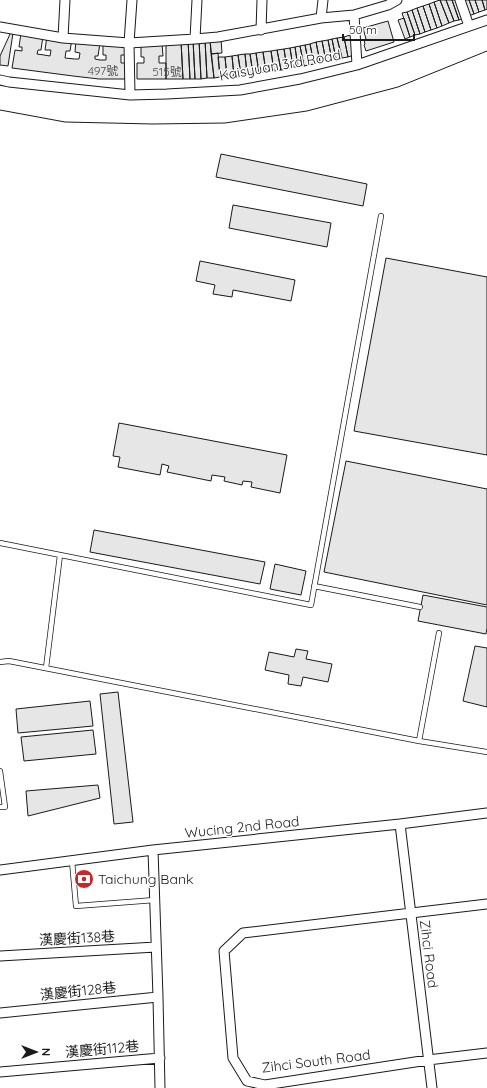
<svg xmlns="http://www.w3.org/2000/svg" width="487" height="1088" viewBox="0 0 487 1088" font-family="Quicksand,'Noto Sans TC',sans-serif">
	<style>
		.building { fill: #e6e6e6; stroke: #1a1a1a }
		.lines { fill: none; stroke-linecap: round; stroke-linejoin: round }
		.lane-casing { stroke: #1a1a1a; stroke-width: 6 }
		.street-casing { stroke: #1a1a1a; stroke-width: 11 }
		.lane { stroke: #fff; stroke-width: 4.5 }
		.street { stroke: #fff; stroke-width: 9 }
		.tram { stroke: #1a1a1a; stroke-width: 1 }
		.labels { text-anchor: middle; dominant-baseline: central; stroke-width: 3; stroke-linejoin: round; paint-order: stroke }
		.number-label { font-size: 12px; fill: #4d4d4d }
		.street-label { font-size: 14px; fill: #1a1a1a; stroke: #fff }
		.poi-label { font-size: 14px; fill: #1a1a1a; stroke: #fff; text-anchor: start }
	</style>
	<rect width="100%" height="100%" fill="#fff"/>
	<path class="building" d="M440,0L449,23L442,26L434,2Z
		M440,0H446L454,21L449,23Z
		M446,0H452L459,20L454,21Z
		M452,0H458L464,18L459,20Z
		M462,0H469L474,14L468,16Z
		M469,0H475L479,12L474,14Z
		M475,0H482L485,10L479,12Z
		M482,0H487V9L485,10Z
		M434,2L442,26L437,28L429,4Z
		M429,4L437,28L431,30L423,6Z
		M423,6L431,30L425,32L417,8Z
		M417,8L425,32L420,34L412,10Z
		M412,10L420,34L415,35L407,12Z
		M407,12L415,35L410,37L402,13Z
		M404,18L410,37L405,39L398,20Z
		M388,21L394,42L366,51L364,45L365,44L364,40L366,39L363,28Z
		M11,32L13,33L8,66L0,65V56Z
		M21,33L43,36L41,50H38L37,54L44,55L50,56L51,50H45L47,36L72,39L70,51H66L65,58L75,59H79L80,53L75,52L76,40L100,43L98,56H95V59L100,60H106V55H103V43L126,44V55H121V63H129V79H99L73,76L12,68L15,50L22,51V47H19Z
		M350,35L354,55L348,57L344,37Z
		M344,37L348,57L342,58L337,38Z
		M337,38L342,58L336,59L332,39Z
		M221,39L222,53L211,54L210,40Z
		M332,39L336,59L332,60L328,40Z
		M188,40H193L195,79H190Z
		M188,40L190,79H183L181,41Z
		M193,40H199L201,79H195Z
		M199,40H205L207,78L201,79Z
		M205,40H210L214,78H207Z
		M328,40L332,60L326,61L322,41Z
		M166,41H181L183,79H166Z
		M322,41L326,61L320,62L316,42Z
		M316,42L320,62L314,64L310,44Z
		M141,43H162L163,56H159V63H166V79H137V63H144V57H141Z
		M310,44L314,64L309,65L305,45Z
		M305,45L309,65L304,66L300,46Z
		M300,46L304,66L298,67L295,47Z
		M295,47L298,67H293L290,48Z
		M290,48L293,67L287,69L284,49Z
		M284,49L287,69L281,70L277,50Z
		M277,50L281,70L274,71L271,51Z
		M271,51L274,71L266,72L263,52Z
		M263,52L266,72L259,73L256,53Z
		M218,53L220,77L214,78L211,54Z
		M256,53L259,73L253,74L250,54Z
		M245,54H250L253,74H247Z
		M245,54L247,74L241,75L238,55Z
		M238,55L241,75L234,76L232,56Z
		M232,56L234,76L227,77L225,57Z
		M218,57H225L227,77H220Z
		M221,154L367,184L363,206L216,177Z
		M233,205L331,223L327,247L229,228Z
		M386,258L487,277V455L354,431Z
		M200,261L295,280L291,301L233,290L232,297L213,294L215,285L196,281Z
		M119,423L287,455L280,493L251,487L252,482L243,481L242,485L224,481L225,477L212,475L211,481L167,472L169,466L162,464L160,475L118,467L120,457L113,456Z
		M346,461L487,489V605L324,572Z
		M94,530L265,562L260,584L90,552Z
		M275,564L306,571L301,595L270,589Z
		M423,595L487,607V628L486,634L418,621Z
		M475,646L487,648V707L463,701Z
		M296,649L308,651L306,659L332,664L328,682L303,677L301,686L288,684L289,675L265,670L269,652L294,657Z
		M118,692L133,822L114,824L100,694Z
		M90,701L93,726L18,733L16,709Z
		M93,730L96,754L24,761L21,737Z
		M98,785L100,798L28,816L26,791Z"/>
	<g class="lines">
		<g class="lane-casing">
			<path id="lane" d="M0,543L311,605L381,216
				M314,586L420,607
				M0,662L9,661L419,741L487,752
				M46,668L60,555
				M419,741L439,633
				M0,771L5,807H0
				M72,861L76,906L155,900"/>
		</g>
		<g class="street-casing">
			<path id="street" d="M460,0L469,26
				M354,15L357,65
				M321,18L323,0
				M0,27L63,38L129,43L195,39L218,37L321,18L354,15L388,5L397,0
				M261,30L262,0
				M63,38L65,0
				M195,39L197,0
				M0,80L9,82L130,95L167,94L240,90L300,79L357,65L487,20
				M130,95L129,43L132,0
				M400,824L432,1088
				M153,850L158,997L160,1088
				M0,870L153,850L400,824L487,813
				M487,904L243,933L224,951L233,1058L247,1081L265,1085L428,1060L487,1053
				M0,956L156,947
				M0,1013L158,997
				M0,1072L160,1058"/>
		</g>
		<use href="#lane" class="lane"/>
		<use href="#street" class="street"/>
		<path class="tram" d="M0,110L65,122L153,124L225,123L307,111L398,87L487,51"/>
	</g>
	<defs>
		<g id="bank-disc" transform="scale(1)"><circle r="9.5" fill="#c62828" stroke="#fff"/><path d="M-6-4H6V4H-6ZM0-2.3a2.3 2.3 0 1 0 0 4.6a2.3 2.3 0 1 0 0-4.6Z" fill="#fff"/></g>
	</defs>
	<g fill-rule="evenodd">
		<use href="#bank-disc" x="84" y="879"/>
	</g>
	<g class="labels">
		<g class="number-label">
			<text x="103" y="70">497號</text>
			<text x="167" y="71">515號</text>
		</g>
		<g class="street-label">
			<text transform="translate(280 65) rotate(-10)">Kaisyuan 3rd Road</text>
			<text transform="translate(242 827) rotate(-6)">Wucing 2nd Road</text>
			<text transform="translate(77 938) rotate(-3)">漢慶街138巷</text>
			<text transform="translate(429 954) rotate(83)">Zihci Road</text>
			<text transform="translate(78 991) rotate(-6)">漢慶街128巷</text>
			<text transform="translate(102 1049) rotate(-5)">漢慶街112巷</text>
			<text transform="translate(316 1061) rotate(-7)">Zihci South Road</text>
		</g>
		<g class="poi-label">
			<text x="98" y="879">Taichung Bank</text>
		</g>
	</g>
	<g transform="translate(36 1052) rotate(90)" stroke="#ffffff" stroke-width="3" paint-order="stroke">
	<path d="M0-3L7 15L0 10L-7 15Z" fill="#1a1a1a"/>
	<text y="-6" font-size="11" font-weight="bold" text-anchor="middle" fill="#1a1a1a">N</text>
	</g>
	<path d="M343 34v6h71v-6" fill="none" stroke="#1a1a1a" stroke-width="2"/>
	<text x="349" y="34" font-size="12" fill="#1a1a1a" stroke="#ffffff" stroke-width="3" paint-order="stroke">50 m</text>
</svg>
